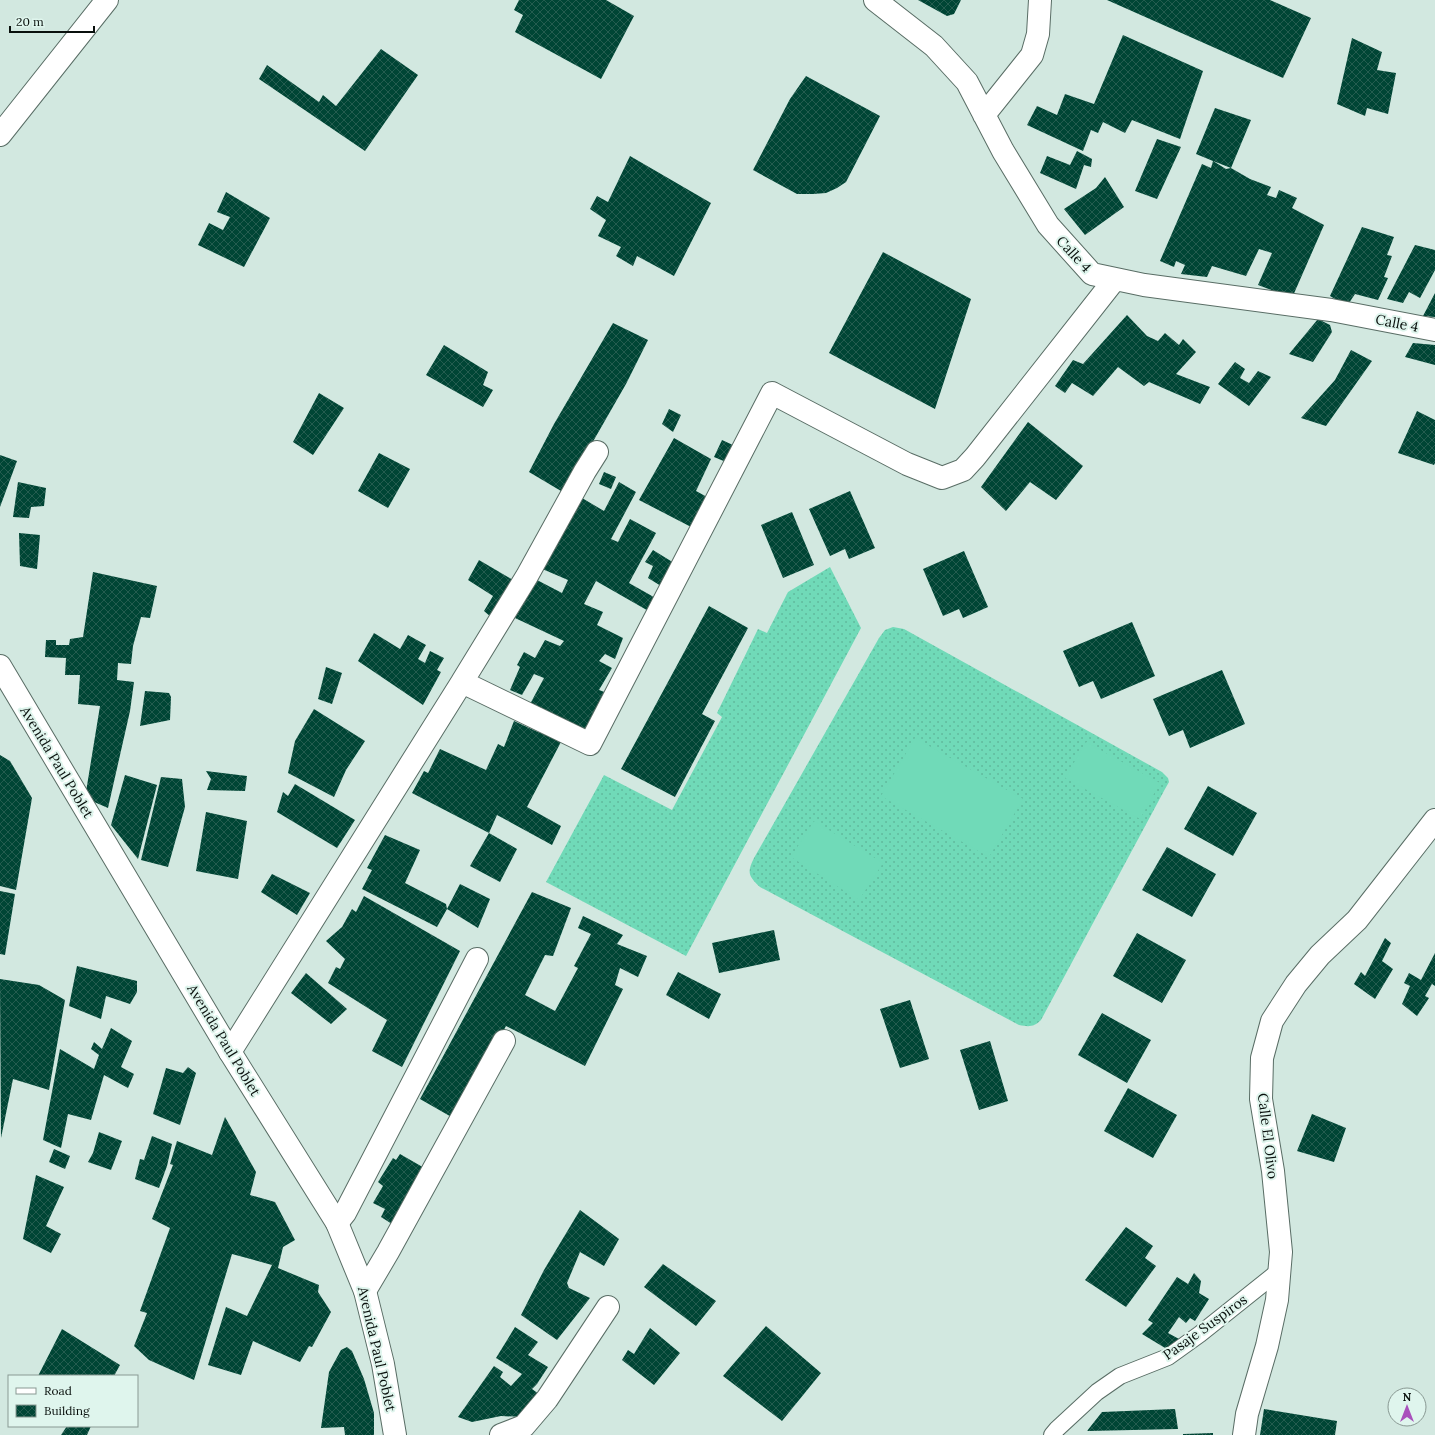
<svg xmlns="http://www.w3.org/2000/svg" width="1435" height="1435" viewBox="0 0 1435 1435" font-family="Lora,serif">
	<style>
		.grass { fill: url(#grass-dots) }
		.garden { fill: #70dab8 }
		.building { fill: url(#building-cross-hatch) }
		.lines { fill: none; stroke-linecap: round; stroke-linejoin: round }
		.service-casing { stroke: #596d65; stroke-width: 18 }
		.minor-casing { stroke: #596d65; stroke-width: 24 }
		.primary-casing { stroke: #596d65; stroke-width: 24 }
		.service { stroke: #fff; stroke-width: 16 }
		.minor { stroke: #fff; stroke-width: 22 }
		.primary { stroke: #fff; stroke-width: 22 }
		.labels { text-anchor: middle; dominant-baseline: central; stroke-width: 4; stroke-linejoin: round; paint-order: stroke }
		.street-label { font-size: 14px; fill: #09100d; stroke: #dff5ed }
	</style>
	<defs>
		<pattern id="grass-dots" width="8" height="8" patternUnits="userSpaceOnUse"><rect width="8" height="8" fill="#70dab8"/><path d="M2 2h.1M6 6h.1" fill="none" stroke="#60ba9d" stroke-width="1.8" stroke-linecap="round"/></pattern>
		<pattern id="building-cross-hatch" width="8" height="8" patternUnits="userSpaceOnUse"><rect width="8" height="8" fill="#004535"/><path d="M0 0l8 8M0 8l8-8" fill="none" stroke="#245c4f"/></pattern>
	</defs>
	<rect width="100%" height="100%" fill="#d2e8e0"/>
	<path class="grass" d="M830,567L861,628L686,956L546,882L604,775L672,810L722,717L717,713L758,629L767,633L788,592Z
		M893,627L904,629L1162,772L1168,778L1169,782L1165,789L1041,1020C1034,1027 1029,1027 1019,1025L760,887C748,876 747,872 754,858L879,638L885,630Z"/>
	<path class="garden" d="M915,738L1023,799L989,857L881,796Z
		M1086,742L1160,783L1140,819L1065,778Z
		M814,821L883,863L859,900L791,857Z"/>
	<path class="building" d="M519,0H606L634,16L601,79L515,32L523,15L514,10Z
		M918,0H961L954,14L947,16Z
		M1107,0H1270L1311,18L1283,78Z
		M1123,35L1203,71L1180,139L1132,120L1125,133L1103,122L1098,133L1091,130L1083,151L1027,125L1037,106L1057,115L1065,94L1094,104Z
		M1352,38L1382,52L1377,70L1396,73L1388,114L1367,108L1365,116L1337,104Z
		M381,49L418,75L365,151L259,79L267,65L319,102L323,95L336,106Z
		M806,76L880,116L846,182L837,188L826,193L813,194H797L753,170L790,99Z
		M1215,108L1251,120L1231,168L1213,161L1226,169L1231,168L1250,179L1271,187L1267,195L1276,198L1279,190L1297,198L1292,208L1324,225L1292,298L1258,285L1272,253L1259,249L1246,276L1212,266L1207,277L1181,274L1185,265L1176,261L1174,267L1160,261L1202,164L1211,168L1213,161L1196,154Z
		M1157,139L1181,147L1157,199L1135,191Z
		M1077,151L1092,159L1091,167L1084,165L1076,189L1040,173L1047,156L1070,165Z
		M630,156L711,203L674,276L637,256L633,266L616,256L621,247L598,236L606,220L590,209L597,196L608,202Z
		M1105,177L1124,207L1085,235L1064,209L1096,188Z
		M226,192L270,218L244,267L198,245L209,223L223,230L230,217L217,212Z
		M1362,227L1394,237L1387,255L1392,256L1384,277L1388,278L1378,300L1355,294L1347,306L1330,296Z
		M1415,245L1435,250V270L1420,298L1409,292L1403,303L1387,299Z
		M883,252L971,299L935,409L829,353Z
		M1435,293V317L1423,316Z
		M1127,315L1147,336L1158,341L1165,333L1179,345L1183,339L1196,352L1176,374L1210,387L1200,404L1149,382L1144,386L1118,367L1093,396L1072,383L1065,393L1055,386L1073,360L1083,364Z
		M1318,319L1330,325L1332,332L1313,362L1289,354Z
		M613,323L648,340L626,384L591,445L561,491L529,472L554,424Z
		M1413,343L1435,345V365L1405,357Z
		M444,345L488,372L483,385L493,390L483,407L426,375Z
		M1351,350L1372,361L1326,426L1301,418L1335,380Z
		M1235,362L1245,369L1240,378L1249,383L1258,371L1271,377L1249,406L1218,384Z
		M319,393L344,408L313,455L293,442Z
		M669,409L681,415L673,432L662,424Z
		M1417,411L1435,420V463L1434,465L1398,453Z
		M1028,422L1083,466L1056,500L1030,482L1006,511L981,487Z
		M674,438L711,459L696,491L709,498L695,529L639,500Z
		M722,440L735,446L726,462L714,457Z
		M379,453L410,469L388,508L358,491Z
		M0,455L17,461L0,507Z
		M604,472L616,477L611,489L599,484Z
		M18,482L46,488L44,506L31,507L29,518L13,517Z
		M619,482L636,492L611,539L618,542L630,519L656,533L629,583L659,600L652,613L596,581L584,604L603,612L597,625L623,638L615,659L605,654L599,661L612,668L599,690L607,693L585,732L529,706L544,678L534,674L522,695L510,690L520,667L517,665L524,652L535,658L545,640L560,646L564,641L515,618L537,580L562,593L568,580L540,568L582,498L604,511Z
		M850,491L875,548L849,559L845,549L830,556L809,509Z
		M792,512L814,565L783,578L761,525Z
		M19,533L40,535L37,569L20,566Z
		M653,550L674,563L661,586L648,578L653,566L645,562Z
		M964,551L988,607L963,618L959,609L943,616L923,569Z
		M479,560L513,580L491,617L484,611L493,596L468,580Z
		M93,572L157,586L150,618L141,617L133,646L131,664L118,663L117,680L134,682L130,711L108,808L85,798L100,706L78,704L80,675H65L66,658L45,657L46,640H56V645H69L70,639L83,637Z
		M709,606L748,628L702,714L715,721L675,797L621,769Z
		M1132,622L1155,676L1101,699L1093,681L1079,687L1063,651Z
		M374,633L400,649L408,635L426,645L418,659L425,663L430,651L444,658L437,670L441,672L423,705L358,661Z
		M326,667L342,673L332,704L318,699Z
		M1222,670L1245,724L1190,748L1183,730L1169,736L1153,699Z
		M145,691L169,693L171,697L170,720L140,726Z
		M314,709L365,741L346,770L334,797L288,773L295,741Z
		M514,721L538,732L562,740L527,807L561,826L552,845L497,815L489,833L412,793L424,771L428,773L440,749L486,770L498,744L504,747Z
		M0,755L10,761L32,798L16,890L0,886Z
		M206,771L247,776L245,791L207,790L211,779Z
		M125,775L157,785L138,859L111,825Z
		M161,777L182,779L185,807L168,867L141,860Z
		M295,784L355,820L337,848L277,812L283,792L288,796Z
		M1208,786L1257,813L1233,856L1184,829Z
		M206,812L247,821L238,879L196,871Z
		M489,833L517,849L500,882L470,866Z
		M385,835L420,850L405,883L446,904L447,909L437,927L362,889L372,870L367,868Z
		M1167,847L1216,874L1192,917L1142,890Z
		M272,874L310,893L297,915L261,892Z
		M460,884L490,899L478,928L447,909Z
		M0,891L15,894L5,955L0,954Z
		M532,892L571,908L553,956L545,955L525,995L555,1011L578,968L574,966L591,934L578,928L583,916L623,935L617,944L647,956L638,977L620,968L615,985L623,989L585,1066L506,1026L455,1119L420,1099Z
		M364,896L460,951L402,1067L372,1051L387,1020L328,983L336,967L340,969L345,959L326,941L342,927L352,909L356,912Z
		M774,930L780,960L719,973L712,943Z
		M1137,933L1186,960L1162,1003L1113,976Z
		M1385,938L1391,943L1382,961L1393,969L1375,999L1354,984L1361,972L1365,976Z
		M1435,953V986L1432,984L1425,996L1429,998L1417,1016L1402,1004L1410,986L1404,983L1409,973L1421,980Z
		M77,966L137,981V992L130,1004L106,996L101,1019L69,1006Z
		M678,972L721,994L709,1019L666,995Z
		M306,973L347,1009L331,1024L291,993Z
		M0,979L39,985L65,1000L49,1090L13,1079L1,1138Z
		M910,1000L929,1059L900,1068L880,1009Z
		M1102,1013L1151,1040L1127,1083L1078,1055Z
		M111,1028L132,1041L121,1067L134,1074L128,1088L104,1075L91,1120L68,1114L61,1148L43,1140L60,1049L94,1069L99,1055L91,1049L94,1042L102,1049Z
		M990,1041L1008,1101L979,1110L960,1050Z
		M188,1067L196,1073L180,1125L153,1114L166,1068L183,1073Z
		M1128,1088L1177,1115L1153,1158L1104,1131Z
		M1312,1114L1346,1128L1334,1162L1297,1151Z
		M225,1117L256,1172L250,1195L275,1202L295,1240L283,1247L278,1268L319,1285L318,1292L331,1312L312,1347L309,1346L300,1362L253,1341L241,1375L208,1365L226,1307L247,1316L272,1265L232,1254L194,1380L149,1360L134,1346L147,1313L140,1311L170,1228L152,1219L173,1165L170,1164L177,1141L212,1155Z
		M99,1132L122,1141L111,1170L88,1162L93,1153Z
		M152,1136L172,1144L167,1166L159,1188L135,1179L140,1159L144,1160Z
		M54,1149L70,1156L65,1169L49,1162Z
		M400,1154L426,1169L392,1224L381,1217L385,1209L373,1203L383,1186L378,1182L393,1158L396,1160Z
		M36,1175L64,1187L46,1226L61,1234L51,1253L23,1239Z
		M580,1210L619,1239L604,1266L580,1252L567,1283L569,1288L590,1298L557,1340L521,1315L544,1270Z
		M1126,1227L1153,1246L1145,1258L1156,1266L1126,1307L1085,1280Z
		M663,1264L716,1301L696,1326L644,1287Z
		M1194,1273L1201,1281L1199,1293L1209,1299L1195,1321L1190,1318L1186,1323L1179,1317L1168,1333L1179,1339L1170,1351L1142,1334L1153,1323L1148,1320L1177,1277L1188,1284Z
		M766,1326L821,1373L782,1421L723,1376Z
		M515,1327L538,1342L528,1355L548,1367L537,1384L532,1389L539,1394L525,1417L501,1416L472,1422L458,1417L494,1366L503,1372L500,1377L511,1386L522,1374L496,1358Z
		M650,1328L680,1353L654,1385L622,1360L628,1350L634,1354Z
		M62,1329L120,1365L114,1376H38Z
		M347,1347L352,1351L364,1379L374,1413V1435H345L344,1427L321,1428L329,1372L341,1350Z
		M1175,1409L1178,1429L1087,1431L1102,1412Z
		M1264,1409L1337,1421L1335,1435H1260Z
		M67,1426H91L87,1435H61Z
		M1213,1433V1435H1183V1434Z"/>
	<g class="lines">
		<g class="service-casing">
			<path id="service" d="M1052,1435L1057,1429L1097,1392L1120,1376L1168,1357L1200,1334L1279,1271"/>
		</g>
		<g class="minor-casing">
			<path id="minor" d="M875,0L934,46L967,82L1003,151L1048,225L1092,274L1144,285L1331,310L1435,330
				M984,115L1032,55L1038,34L1040,0
				M0,135L107,0
				M462,682L527,576L585,471L597,452
				M230,1052L462,682L590,744L772,393L907,464L942,478L963,470L975,457L1115,279
				M337,1223L345,1213L477,959
				M365,1291L388,1252L504,1041
				M501,1435L524,1426L547,1399L608,1307
				M1244,1435L1247,1414L1267,1346L1277,1300L1281,1252L1273,1171L1261,1099L1262,1058L1272,1021L1296,984L1320,955L1357,920L1435,820"/>
		</g>
		<g class="primary-casing">
			<path id="primary" d="M0,666L230,1052L337,1223L365,1291L383,1364L395,1435"/>
		</g>
		<use href="#service" class="service"/>
		<use href="#minor" class="minor"/>
		<use href="#primary" class="primary"/>
	</g>
	<g class="labels">
		<g class="street-label">
			<text transform="translate(1074 254) rotate(47)">Calle 4</text>
			<text transform="translate(1397 323) rotate(11)">Calle 4</text>
			<text transform="translate(57 762) rotate(59)">Avenida Paul Poblet</text>
			<text transform="translate(224 1040) rotate(59)">Avenida Paul Poblet</text>
			<text transform="translate(1268 1136) rotate(83)">Calle El Olivo</text>
			<text transform="translate(1205 1327) rotate(-36)">Pasaje Suspiros</text>
			<text transform="translate(377 1349) rotate(77)">Avenida Paul Poblet</text>
		</g>
	</g>
	<rect x="8" y="1375" width="130" height="52" fill="#dff5ed" stroke="#899993"/>
	<rect x="16" y="1388" width="20" height="6" fill="#ffffff" stroke="#899993"/>
	<text x="44" y="1395" font-size="12" fill="#09100d">Road</text>
	<rect x="16" y="1405" width="20" height="12" fill="url(#building-cross-hatch)" stroke="#899993"/>
	<text x="44" y="1415" font-size="12" fill="#09100d">Building</text>
	<g transform="translate(1407 1407)"><circle r="19" fill="#dff5ed" stroke="#899993"/>
	<path d="M0-3L7 15L0 10L-7 15Z" fill="#a950bc"/>
	<text y="-6" font-size="11" font-weight="bold" text-anchor="middle" fill="#09100d">N</text>
	</g>
	<path d="M10 26v6h84v-6" fill="none" stroke="#09100d" stroke-width="2"/>
	<text x="16" y="26" font-size="12" fill="#09100d" stroke="#dff5ed" stroke-width="3" paint-order="stroke">20 m</text>
</svg>
